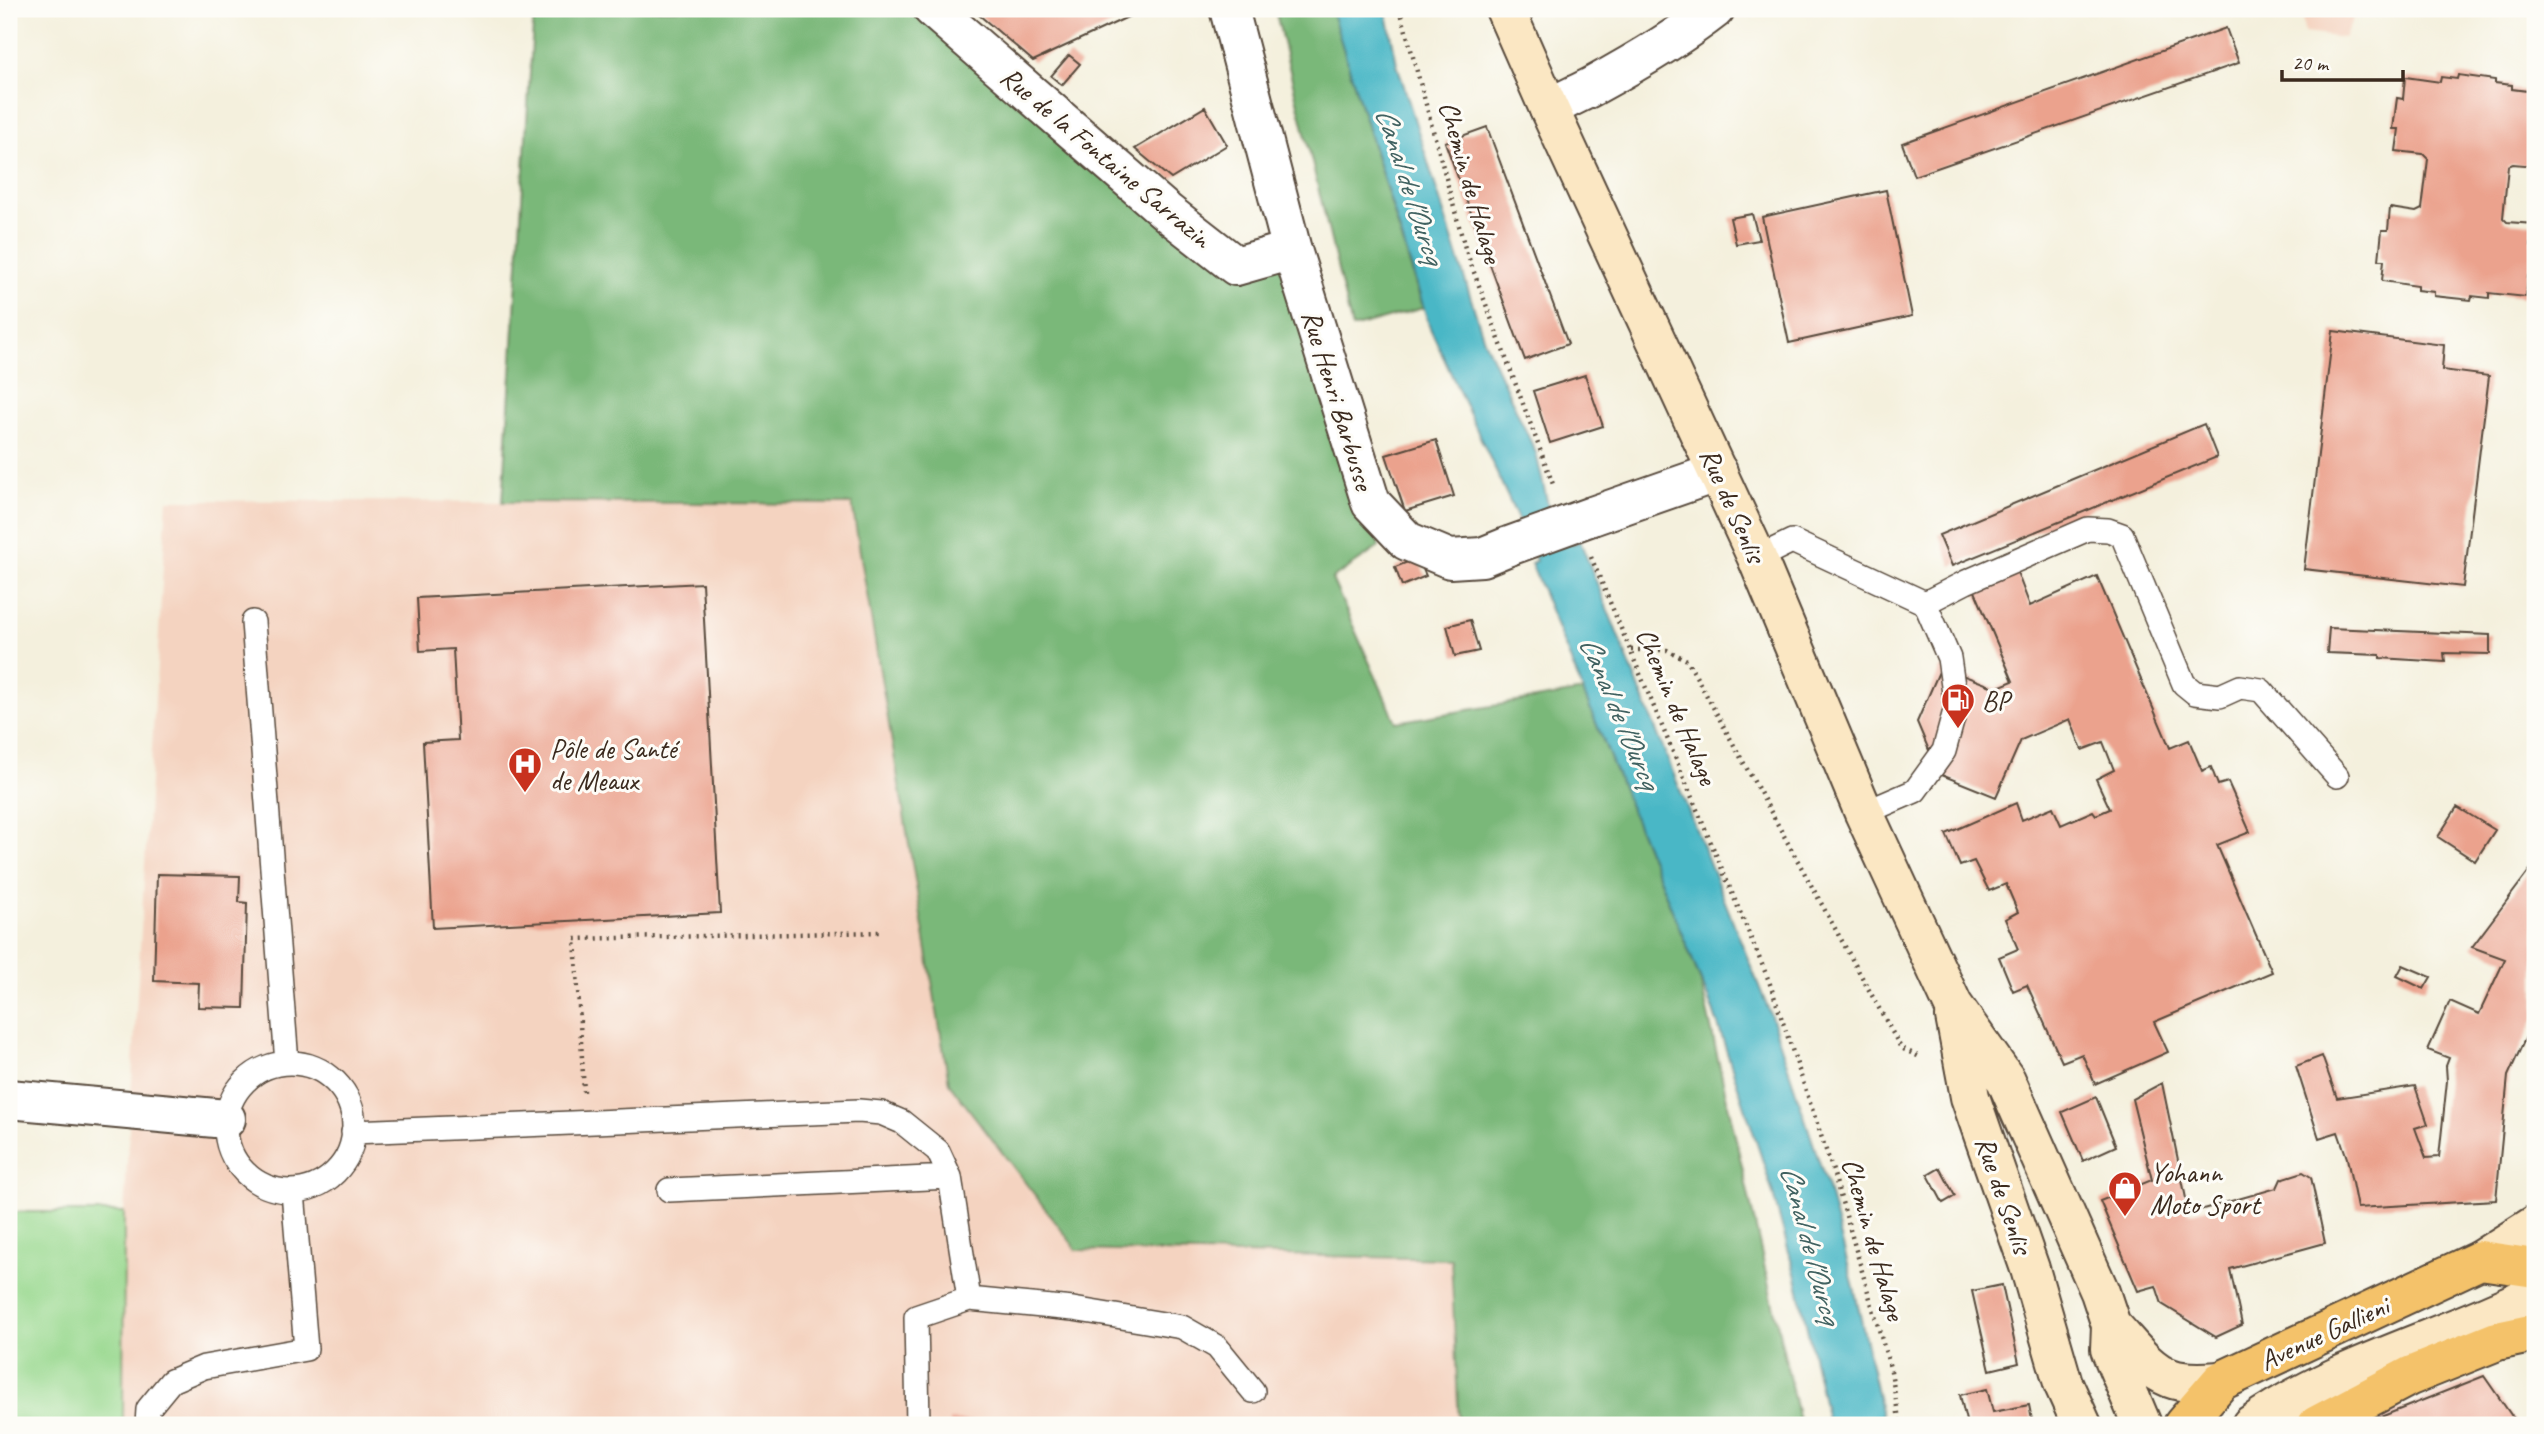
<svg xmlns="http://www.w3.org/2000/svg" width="2544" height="1434" viewBox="0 0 2544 1434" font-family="Caveat,sans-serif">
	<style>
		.built { fill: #f4d3c0 }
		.green { fill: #98d88e; stroke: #6a8156; stroke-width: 2 }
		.forest { fill: #7ab879; stroke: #5a714c; stroke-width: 2 }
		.water { fill: #4ab7c6; stroke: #427072; stroke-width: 2 }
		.building { fill: #eba28d }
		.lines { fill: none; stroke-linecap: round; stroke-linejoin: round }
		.service-casing { stroke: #57483b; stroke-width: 26 }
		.minor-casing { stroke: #57483b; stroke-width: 42 }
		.secondary-casing { stroke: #57483b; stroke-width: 42 }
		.primary-casing { stroke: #57483b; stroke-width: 42 }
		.path { stroke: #57483b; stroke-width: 4.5; stroke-dasharray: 2 5; stroke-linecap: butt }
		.service { stroke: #fff; stroke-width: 23 }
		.minor { stroke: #fff; stroke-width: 38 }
		.secondary { stroke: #fbe7c3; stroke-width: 38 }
		.primary { stroke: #f4c26a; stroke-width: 38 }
		.minor-bridge-casing { stroke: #57483b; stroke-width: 42; stroke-linecap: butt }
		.minor-bridge { stroke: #fff; stroke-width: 38 }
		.labels { text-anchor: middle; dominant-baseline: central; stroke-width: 6; stroke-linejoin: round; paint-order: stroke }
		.street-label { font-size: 28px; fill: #3b2a1e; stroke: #fdfcf7 }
		.poi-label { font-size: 28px; fill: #3b2a1e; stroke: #fdfcf7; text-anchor: start }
		.water-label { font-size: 30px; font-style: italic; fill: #416261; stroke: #fdfcf7 }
	</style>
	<rect width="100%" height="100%" fill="#fdfcf7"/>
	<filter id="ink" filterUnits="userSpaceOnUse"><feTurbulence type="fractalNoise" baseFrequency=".0143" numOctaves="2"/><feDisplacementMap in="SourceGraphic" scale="14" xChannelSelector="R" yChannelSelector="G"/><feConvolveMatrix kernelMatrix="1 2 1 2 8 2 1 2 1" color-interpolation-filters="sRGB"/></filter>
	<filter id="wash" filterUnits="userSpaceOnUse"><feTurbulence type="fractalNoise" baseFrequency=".00686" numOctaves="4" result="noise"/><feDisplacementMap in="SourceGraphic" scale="28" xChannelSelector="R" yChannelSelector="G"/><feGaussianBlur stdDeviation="1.57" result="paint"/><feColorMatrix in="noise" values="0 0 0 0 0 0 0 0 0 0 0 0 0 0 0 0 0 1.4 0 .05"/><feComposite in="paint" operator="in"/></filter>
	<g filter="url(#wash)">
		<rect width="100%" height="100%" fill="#f4f0dd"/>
		<path class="built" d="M2302,9H2357L2344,38L2304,33Z
			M167,500L852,504L949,1083L1077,1250L1451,1259L1459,1425H123L124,1212Z"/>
		<path class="green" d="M9,1212H124L123,1425H9Z"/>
		<path class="forest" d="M534,9H935L1236,266L1292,250L1371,503L1379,547L1332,579L1396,722L1583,691L1700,979L1800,1425H1459L1451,1259L1077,1250L949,1083L852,504L503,502Z
			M1275,9H1331L1423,308L1352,328Z"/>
		<path class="water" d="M1331,9H1386L1397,64L1484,340L1536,453L1548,505L1561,544L1571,540L1573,544L1580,541L1771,1016L1827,1185L1854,1287L1884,1425H1828L1796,1277L1769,1180L1713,1010L1531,563L1536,561L1534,554L1430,328Z"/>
		<g id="blocks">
			<path class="building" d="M972,9H1031L1032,11L1038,9H1145L1033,61Z
				M2226,28L2239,63L1914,176L1902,143Z
				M1069,55L1080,64L1062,85L1051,76Z
				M2458,75L2495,80V83L2512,85V89L2535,92V166L2513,164L2508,166L2503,218L2507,222L2534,224L2531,246H2535L2534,277L2528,276L2526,297L2489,293V298L2472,296L2471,300L2434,296V292L2417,290V286L2382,281L2384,260H2379L2382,230H2388L2390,208L2416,212L2422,209L2428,159L2423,154L2396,151L2399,129H2393L2397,98L2403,99L2405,77L2440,82L2441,77L2457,79Z
				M1205,107L1227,145L1171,179L1135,149Z
				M1487,127L1568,344L1525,360L1445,142Z
				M1886,190L1912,316L1789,343L1762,217Z
				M1752,214L1759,240L1736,244L1730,218Z
				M2333,331L2444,345L2442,370L2489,376L2463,587L2304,569Z
				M1585,375L1603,426L1550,443L1533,391Z
				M2204,424L2217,457L1952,566L1939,535Z
				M1436,440L1454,496L1405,511L1386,455Z
				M1418,558L1426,576L1402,586L1395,567Z
				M2017,572L2030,606L2097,576L2170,748L2189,740L2202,771L2211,767L2218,785L2228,782L2250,832L2217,845L2272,972L2154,1022L2168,1052L2095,1084L2082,1054L2062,1062L2027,985L2013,991L1999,957L2018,949L2005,919L2018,912L2006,884L1989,891L1974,861L1960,866L1946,834L2016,803L2022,820L2053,807L2061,825L2093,811L2096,815L2110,809L2096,779L2114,770L2103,742L2082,750L2070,719L2021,740L1996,797L1939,774L1917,722L1941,667L1996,688L2013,681L1974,589Z
				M702,583L720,913L433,928L423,742L458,740L453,649L420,651L417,598Z
				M1470,620L1479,651L1455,656L1447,626Z
				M2329,628L2490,635V654L2444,653L2445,662L2380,658V655L2327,653Z
				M2457,807L2495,830L2475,861L2438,837Z
				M2532,867L2535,869V1017L2508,1076L2496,1200L2357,1208L2347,1158L2338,1132L2319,1138L2296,1066L2322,1056L2337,1098L2415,1086L2428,1124L2415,1128L2426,1158L2439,1157L2447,1081L2446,1066L2449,1058L2428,1050L2450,1001L2479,1014L2505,959L2472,947Z
				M157,874L240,876L239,902L247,903L244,1008L198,1007L199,983L154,981Z
				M2403,965L2431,977L2424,989L2397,976Z
				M2162,1083L2189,1213L2277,1188L2281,1179L2303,1172L2311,1177L2325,1243L2230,1269L2242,1325L2216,1337L2162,1304L2156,1286L2138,1291L2100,1201L2152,1180L2132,1099Z
				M2096,1097L2116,1146L2083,1161L2062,1112Z
				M1940,1168L1955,1196L1943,1203L1928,1175Z
				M2002,1285L2019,1363L1990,1370L1972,1291Z
				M2484,1376L2518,1425H2377L2373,1420Z
				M1987,1389L1993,1412L2029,1405L2033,1425H1967L1960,1395Z
				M950,1420L1007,1423V1425H950Z"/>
		</g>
	</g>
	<g filter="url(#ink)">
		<use href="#blocks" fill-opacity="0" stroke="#57483b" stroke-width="2"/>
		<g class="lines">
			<g class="service-casing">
				<path id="service" d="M1757,558L1792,541L1925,603L1949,658L1956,707L1944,751L1915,791L1864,813
					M1925,603L1966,582L2088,529L2108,530L2122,535L2184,684L2195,693L2220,696L2240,687L2261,690L2337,776
					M253,622L287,1063
					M226 1127a64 64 0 1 1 128 0a64 64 0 1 1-128 0Z
					M353,1132L859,1111L881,1113L902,1122L938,1151L950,1177L969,1299L916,1317L918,1425
					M669,1190L950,1177
					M969,1299L1073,1309L1182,1327L1217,1347L1253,1391
					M147,1425L148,1409L171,1381L204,1367L306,1349L293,1192"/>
			</g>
			<g class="minor-casing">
				<path id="minor" d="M933,9L1168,213L1236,266L1292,250
					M1229,9L1292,250L1371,503L1407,541L1450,559L1482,557L1509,546
					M1549,109C1563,100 1578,94 1593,86C1635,63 1678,38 1715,9
					M1592,516L1718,472
					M9,1099L226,1119"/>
			</g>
			<g class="secondary-casing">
				<path id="secondary" d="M1505,9L1549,109L1757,558L1864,813L1953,1005L2006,1080L2100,1292L2111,1325L2110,1349L2142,1425
					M1955,1017L1970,1097L2030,1269L2063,1383L2082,1425
					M2480,1260L2535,1225
					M2111,1325C2129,1343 2146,1369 2170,1378C2185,1384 2205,1382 2221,1381
					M2251,1425C2337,1365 2442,1340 2535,1293"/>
			</g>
			<g class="primary-casing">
				<path id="primary" d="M2183,1425L2221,1381L2480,1260L2535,1268
					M2317,1425L2410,1376L2497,1341L2535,1333"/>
			</g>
			<path class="path" d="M1400,9L1465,248L1554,487
				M1591,557L1769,981L1833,1171L1891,1371L1900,1425
				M1631,650H1667L1687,660L1901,1048L1922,1058
				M584,1092L575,939L882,932"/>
			<use href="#service" class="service"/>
			<use href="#minor" class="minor"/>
			<use href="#secondary" class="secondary"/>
			<use href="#primary" class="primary"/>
			<g class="minor-bridge-casing">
				<path id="minor-bridge" d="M1509,546L1592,516"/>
			</g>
			<use href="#minor-bridge" class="minor-bridge"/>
		</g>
	</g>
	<defs>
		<g id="fuel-pin" transform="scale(1.75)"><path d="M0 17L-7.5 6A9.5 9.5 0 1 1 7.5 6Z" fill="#c8321e" stroke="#fdfcf7"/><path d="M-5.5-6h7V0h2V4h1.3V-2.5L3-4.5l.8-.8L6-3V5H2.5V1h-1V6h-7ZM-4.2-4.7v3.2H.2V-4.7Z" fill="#fff"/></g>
		<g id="hospital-pin" transform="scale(1.75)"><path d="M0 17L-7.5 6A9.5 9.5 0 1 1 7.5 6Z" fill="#c8321e" stroke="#fdfcf7"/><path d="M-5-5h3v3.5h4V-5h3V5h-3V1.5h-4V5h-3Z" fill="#fff"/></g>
		<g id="shop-pin" transform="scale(1.75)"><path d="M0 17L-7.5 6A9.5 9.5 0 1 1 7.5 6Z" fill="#c8321e" stroke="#fdfcf7"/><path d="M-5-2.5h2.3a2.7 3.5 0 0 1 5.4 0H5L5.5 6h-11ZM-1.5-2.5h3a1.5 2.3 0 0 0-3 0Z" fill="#fff"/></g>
	</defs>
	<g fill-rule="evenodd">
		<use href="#fuel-pin" x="1958" y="700"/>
		<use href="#hospital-pin" x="525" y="764"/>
		<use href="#shop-pin" x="2125" y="1188"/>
	</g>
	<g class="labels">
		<g class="street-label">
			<text transform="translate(1106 157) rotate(40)">Rue de la Fontaine Sarrazin</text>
			<text transform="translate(1471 182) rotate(74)">Chemin de Halage</text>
			<text transform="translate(1338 400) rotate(73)">Rue Henri Barbusse</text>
			<text transform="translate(1733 505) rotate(66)">Rue de Senlis</text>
			<text transform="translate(1677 706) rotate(67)">Chemin de Halage</text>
			<text transform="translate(2004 1195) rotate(71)">Rue de Senlis</text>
			<text transform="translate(1874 1239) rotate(74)">Chemin de Halage</text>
			<text transform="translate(2324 1333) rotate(-25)">Avenue Gallieni</text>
		</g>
		<g class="poi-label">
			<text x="1982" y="700">BP</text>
			<text x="550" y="748">Pôle de Santé<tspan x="550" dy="32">de Meaux</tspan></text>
			<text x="2150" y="1172">Yohann<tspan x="2150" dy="32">Moto Sport</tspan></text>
		</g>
		<g class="water-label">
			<text transform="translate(1410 185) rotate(72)">Canal de l'Ourcq</text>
			<text transform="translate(1620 712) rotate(67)">Canal de l'Ourcq</text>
			<text transform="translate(1811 1244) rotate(75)">Canal de l'Ourcq</text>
		</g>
	</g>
	<rect width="2544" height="1434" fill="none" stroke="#fdfcf7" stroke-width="35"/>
	<path d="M2282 70v10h121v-10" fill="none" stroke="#3b2a1e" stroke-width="3.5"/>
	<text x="2292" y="70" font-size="21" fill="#3b2a1e" stroke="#fdfcf7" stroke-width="5" paint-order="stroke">20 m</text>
</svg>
